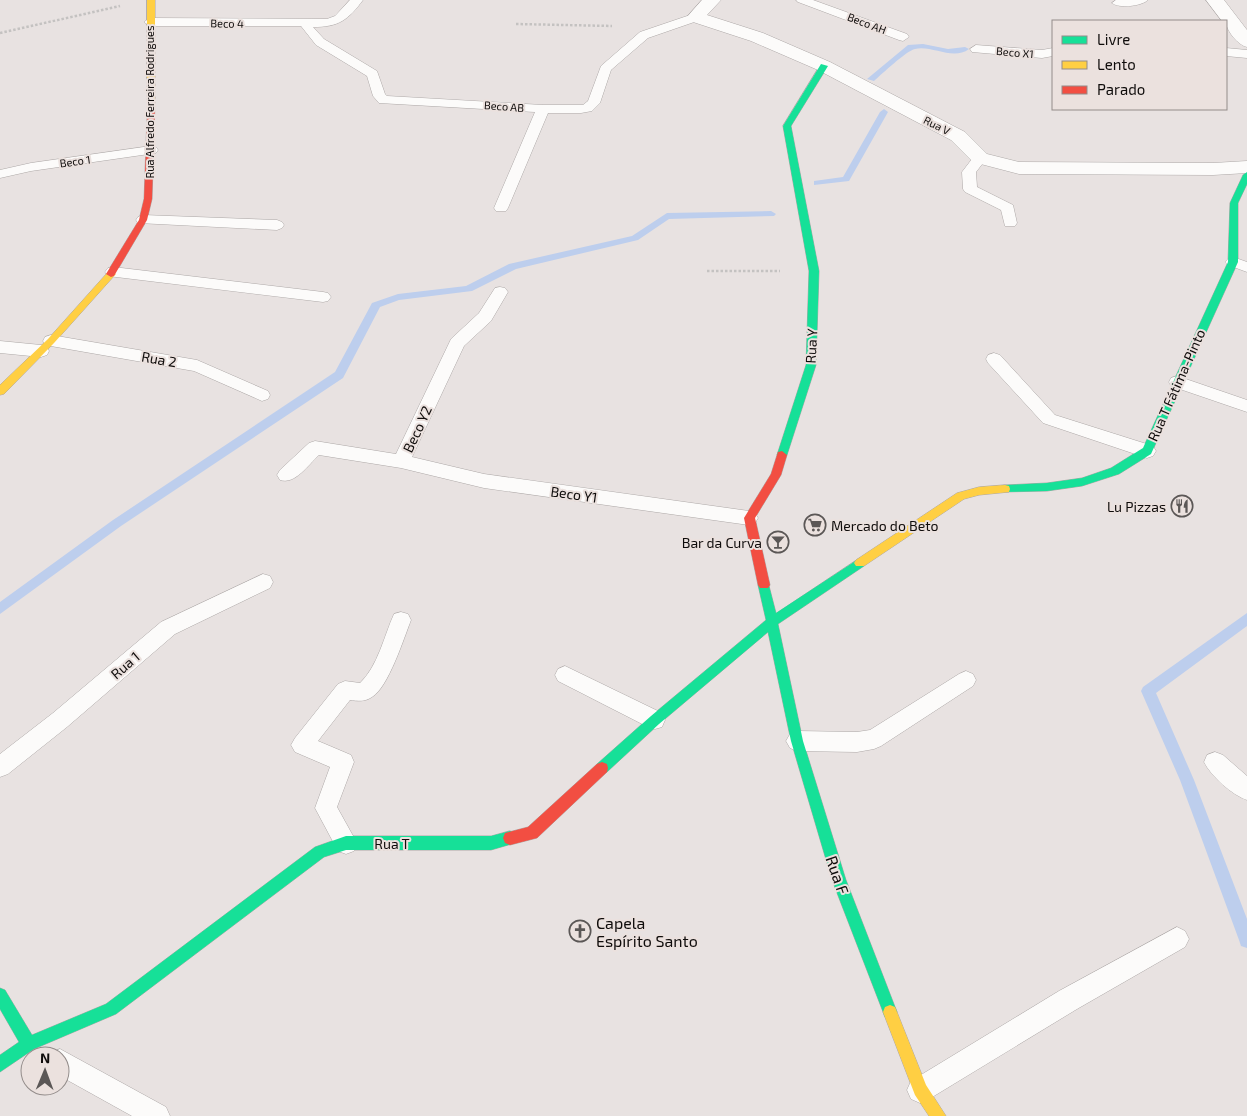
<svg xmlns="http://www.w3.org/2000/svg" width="1247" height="1116" viewBox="0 0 1247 1116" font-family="'Exo 2',sans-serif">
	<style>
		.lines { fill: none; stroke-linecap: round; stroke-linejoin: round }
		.stream { fill: #bdceed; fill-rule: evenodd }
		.lane-casing { stroke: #ada8a7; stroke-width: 1 }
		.street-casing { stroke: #ada8a7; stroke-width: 1 }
		.fast-casing { stroke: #ada8a7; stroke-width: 1 }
		.slow-casing { stroke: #ada8a7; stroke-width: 1 }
		.jam-casing { stroke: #ada8a7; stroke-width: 1 }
		.path { stroke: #c4c2c1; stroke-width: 2.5; stroke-dasharray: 2.5 2; stroke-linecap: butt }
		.lane { fill: #fcfbfa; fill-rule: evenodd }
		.street { fill: #fcfbfa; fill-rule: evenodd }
		.fast { fill: #16e098; fill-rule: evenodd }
		.slow { fill: #ffcf43; fill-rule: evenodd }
		.jam { fill: #f24e42; fill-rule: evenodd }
		.labels { text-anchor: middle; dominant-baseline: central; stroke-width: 4; stroke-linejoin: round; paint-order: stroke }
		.far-street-label { font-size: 11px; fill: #0f0c0b; stroke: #ebe1de }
		.street-label { font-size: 14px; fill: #0f0c0b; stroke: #ebe1de }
		.poi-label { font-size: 14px; fill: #0f0c0b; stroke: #ebe1de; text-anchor: end }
		.near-street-label { font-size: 16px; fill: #0f0c0b; stroke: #ebe1de }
		.near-poi-label { font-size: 16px; fill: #0f0c0b; stroke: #ebe1de; text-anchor: start }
	</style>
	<rect width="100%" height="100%" fill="#e8e2e1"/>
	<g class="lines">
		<path class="stream" d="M923,44L948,49L965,47L969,49C953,61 932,45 915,49C906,51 882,74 874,81L867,79L908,45Z
			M884,109L888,112L849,181L814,185V181L843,177L880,112Z
			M771,211L776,214L774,216L669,219L638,240L516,269L472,291L399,300L380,307L343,378L121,526L0,614V602L113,520L335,372L372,303L398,294L466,286L509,264L632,236L667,213Z
			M1247,613V626L1156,693L1194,780L1247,919V948L1241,946L1239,940L1180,780L1141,691L1143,687Z"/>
		<g class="lane-casing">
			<path id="lane" d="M350,0H363C348,20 339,27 313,27L324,39L377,71L385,94L387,96L543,105H583L588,101L601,66L640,32L696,13L702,17L700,20L648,38L611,70L600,103L592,111L581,113H548L508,208L506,211H496L494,208L535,112L379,103L373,96L367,76L316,45L301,26H150L144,22L150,18L327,19L335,16Z
				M796,0H813L907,34L909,37L903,41L899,40L798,2Z
				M1116,0H1148C1142,6 1119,9 1112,3Z
				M976,45L1042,50L1053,48V56L1042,58L972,52L970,49Z
				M1226,48L1247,50V58L1226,56Z
				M151,146L156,147L158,150L156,153L31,171L0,178V170L31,163Z
				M980,154L987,158L976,172L977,187L1013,205L1017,223L1015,226H1005L1001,210L965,192L963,189L962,172L975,155Z
				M143,215L277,220L282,222L284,225L282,228L277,230L138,223L136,220L138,217Z
				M1233,257L1247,262V272L1228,265L1225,262L1228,259Z
				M113,267L323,292L328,293L331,297L328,301L323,302L108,276L105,272L108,268Z
				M500,287L505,288L508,292L491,321L464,346L412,457L484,474L749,511L755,513L758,518L755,523L749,525L484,488L401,468L319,455C308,465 295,485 280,480L277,475L280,470L309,443L315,441L396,454L451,339L479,313L495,288Z
				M51,335L197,360L268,391L270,395L268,399L262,401L194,371L45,345L43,341L45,337Z
				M0,341L41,345L47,347L49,351L47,355L41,357L0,353Z
				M994,353L1000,355L1055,415L1153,446L1156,451L1153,456L1147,458L1043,423L988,363L986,359L988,355Z
				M1177,376L1247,400V412L1171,386L1169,382L1171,378Z
				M263,574L270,576L273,582L270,588L175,634L67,727L8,774L0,777V754L53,713L161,622Z
				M401,612L408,614L411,620C404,638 388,688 372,697C365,702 357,701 350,700L318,741L351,755L354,762L337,807L357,843L354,851L346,854L338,851L315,808L330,767L295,752L291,745L295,738L338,684L345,681L360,683C378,666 384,636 394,614Z
				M565,666L662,713L665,720L662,727L655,729L648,727L558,681L555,675L558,669Z
				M966,671L973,674L976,680L973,686L881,746L874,749L857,752L797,751L790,748L786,741L790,734L797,731L857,732L870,730L959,674Z
				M1215,752L1223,755L1247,776V800C1232,795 1211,776 1204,762L1207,755Z
				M1177,927L1185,931L1189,939L1185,947L1077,1009L929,1099L920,1103L911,1099L907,1090L911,1081L1059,991Z
				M60,1049L166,1107L170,1116H132L60,1076V1056H50L51,1053Z"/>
		</g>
		<g class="street-casing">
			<path id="street" d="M702,0H721L707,15L763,33L830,62L965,132L987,154L1019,162L1213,163L1247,161V173L1213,175L1019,174L973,162L951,140L818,70L751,41L690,21L687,17Z
				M1206,0H1224L1247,30V47C1238,45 1226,31 1226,21H1222Z"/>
		</g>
		<g class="fast-casing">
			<path id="fast" d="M821,64L828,66L791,126L819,271L816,365L787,455L782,459L777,455L806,365L809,271L783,126Z
				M1247,172V184L1238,203V262L1151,454L1119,474L1082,486L1047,491L1001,492L1000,489L1001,486L1005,485L1047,483L1082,478L1111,468L1143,448L1228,262L1230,203L1243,175Z
				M860,558L864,560L866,563L864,566L778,624L803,741L846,880L897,1012L895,1017L890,1019L885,1017L832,880L791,741L768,632L659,724L607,772L602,774L597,772L596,768L597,764L651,716L766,620L758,585L760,582H768L776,613Z
				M510,831L515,833L517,838L515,843L491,850H346L324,857L116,1014L34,1049L0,1072V1055L19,1042L0,1009V988L5,990L32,1035L106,1004L315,847L346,836H491Z"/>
		</g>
		<g class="slow-casing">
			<path id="slow" d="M147,0H155V102L151,104L147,102Z
				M111,271L116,274L114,276L54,343L4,394L0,395V385L48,339L108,272Z
				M1005,485L1009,486L1010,489L1009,492L979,495L964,499L864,566H856L854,563L856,560L957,493L979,487Z
				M890,1005L895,1007L926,1085L946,1116H929L915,1095L883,1012L885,1007Z"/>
		</g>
		<g class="jam-casing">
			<path id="jam" d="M148,100L155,102L152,199L147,220L114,276L111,277L106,274L139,220L144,199Z
				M782,451L787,455L781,475L755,518L770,585L768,588H760L758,585L744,518L771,474L778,452Z
				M602,762L607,764L608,768L607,772L537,838L510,845L505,843L503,838L505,833L528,827L597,764Z"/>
		</g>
		<path class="path" d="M516,24L612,26
			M0,33L120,6
			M707,271H780"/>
		<use href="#lane" class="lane"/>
		<use href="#street" class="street"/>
		<use href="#fast" class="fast"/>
		<use href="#slow" class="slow"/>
		<use href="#jam" class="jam"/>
	</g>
	<defs>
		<g id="restaurant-ring" transform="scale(1.125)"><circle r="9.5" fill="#ebe1de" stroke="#5b5756" stroke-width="1.5"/><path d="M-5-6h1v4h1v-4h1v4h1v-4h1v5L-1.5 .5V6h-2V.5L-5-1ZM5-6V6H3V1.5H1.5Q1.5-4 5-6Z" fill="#5b5756"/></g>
		<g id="supermarket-ring" transform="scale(1.125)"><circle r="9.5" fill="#ebe1de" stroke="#5b5756" stroke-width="1.5"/><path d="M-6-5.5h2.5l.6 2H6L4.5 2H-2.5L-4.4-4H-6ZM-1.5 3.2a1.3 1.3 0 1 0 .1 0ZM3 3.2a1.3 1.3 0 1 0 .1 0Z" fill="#5b5756"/></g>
		<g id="bar-ring" transform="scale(1.125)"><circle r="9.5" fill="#ebe1de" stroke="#5b5756" stroke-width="1.5"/><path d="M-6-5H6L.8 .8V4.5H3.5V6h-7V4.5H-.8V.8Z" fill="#5b5756"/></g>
		<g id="church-ring" transform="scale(1.125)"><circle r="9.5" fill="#ebe1de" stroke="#5b5756" stroke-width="1.5"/><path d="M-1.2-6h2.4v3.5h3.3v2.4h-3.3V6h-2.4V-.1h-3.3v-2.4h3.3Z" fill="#5b5756"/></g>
	</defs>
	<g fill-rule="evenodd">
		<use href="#restaurant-ring" x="1182" y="506"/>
		<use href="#supermarket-ring" x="815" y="525"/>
		<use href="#bar-ring" x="778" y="542"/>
		<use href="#church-ring" x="580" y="931"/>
	</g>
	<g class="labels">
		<g class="far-street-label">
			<text transform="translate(227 23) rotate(1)">Beco 4</text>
			<text transform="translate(867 23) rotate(21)">Beco AH</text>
			<text transform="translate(1015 52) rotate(5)">Beco X1</text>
			<text transform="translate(149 102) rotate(-90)">Rua Alfredo Ferreira Rodrigues</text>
			<text transform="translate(504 106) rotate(4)">Beco AB</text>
			<text transform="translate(937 125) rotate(27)">Rua V</text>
			<text transform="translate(75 161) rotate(-8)">Beco 1</text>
		</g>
		<g class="street-label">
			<text transform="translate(811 346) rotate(-87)">Rua Y</text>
			<text transform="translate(159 359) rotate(10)">Rua 2</text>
			<text transform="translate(1176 385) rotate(-66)">Rua T Fátima-Pinto</text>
			<text transform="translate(417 429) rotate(-65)">Beco Y2</text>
			<text transform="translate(574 494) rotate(8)">Beco Y1</text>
			<text transform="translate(125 665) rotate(-41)">Rua 1</text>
			<text x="392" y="843">Rua T</text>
		</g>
		<g class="poi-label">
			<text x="1166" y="506">Lu Pizzas</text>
			<text x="831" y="525" text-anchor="start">Mercado do Beto</text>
			<text x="762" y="542">Bar da Curva</text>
		</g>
		<g class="near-street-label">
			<text transform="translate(838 875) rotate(71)">Rua F</text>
		</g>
		<g class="near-poi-label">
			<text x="596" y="922">Capela<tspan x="596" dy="18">Espírito Santo</tspan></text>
		</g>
	</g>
	<rect x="1052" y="20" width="175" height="90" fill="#ebe1de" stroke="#938c8a"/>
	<rect x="1062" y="36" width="25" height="8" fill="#16e098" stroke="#938c8a"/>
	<text x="1097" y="45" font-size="15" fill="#0f0c0b">Livre</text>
	<rect x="1062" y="61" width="25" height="8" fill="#ffcf43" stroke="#938c8a"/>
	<text x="1097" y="70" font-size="15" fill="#0f0c0b">Lento</text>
	<rect x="1062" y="86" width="25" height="8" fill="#f24e42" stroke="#938c8a"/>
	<text x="1097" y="95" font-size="15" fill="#0f0c0b">Parado</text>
	<g transform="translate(45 1071) rotate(1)"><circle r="24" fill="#ebe1de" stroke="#938c8a"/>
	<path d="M0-4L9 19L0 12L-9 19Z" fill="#5b5756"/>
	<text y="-8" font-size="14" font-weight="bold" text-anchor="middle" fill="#0f0c0b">N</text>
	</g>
</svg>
